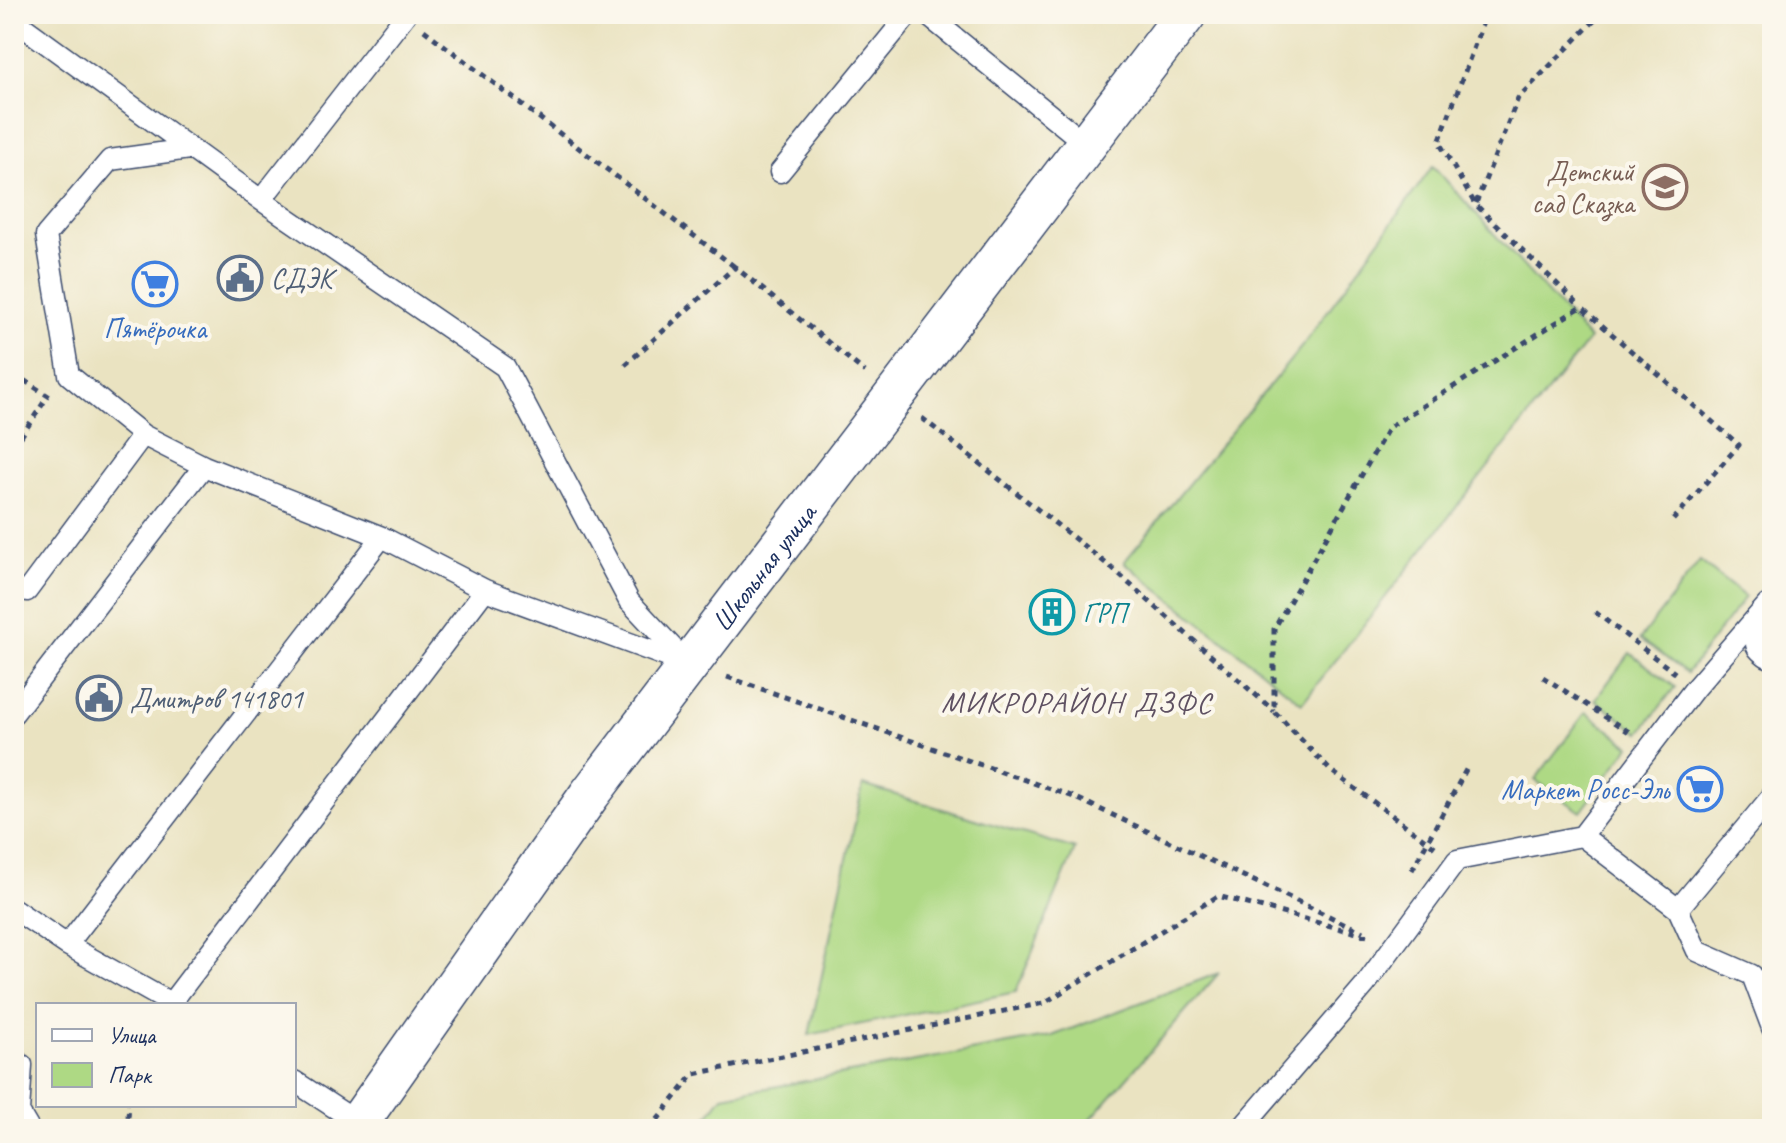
<svg xmlns="http://www.w3.org/2000/svg" width="1786" height="1143" viewBox="0 0 1786 1143" font-family="Caveat,sans-serif">
	<style>
		.green { fill: #aed984; stroke: #648471; stroke-width: 2 }
		.lines { fill: none; stroke-linecap: round; stroke-linejoin: round }
		.lane-casing { stroke: #3a4a6d; stroke-width: 23 }
		.street-casing { stroke: #3a4a6d; stroke-width: 43 }
		.path { stroke: #3a4a6d; stroke-width: 5; stroke-dasharray: 6 6; stroke-linecap: butt }
		.lane { stroke: #fff; stroke-width: 20 }
		.street { stroke: #fff; stroke-width: 40 }
		.labels { text-anchor: middle; dominant-baseline: central; stroke-width: 8; stroke-linejoin: round; paint-order: stroke }
		.education-label { font-size: 28px; fill: #785e54; stroke: #fbf7ec; text-anchor: end }
		.service-label { font-size: 28px; fill: #4e5e75; stroke: #fbf7ec; text-anchor: start }
		.shop-label { font-size: 28px; fill: #366cbe; stroke: #fbf7ec }
		.street-label { font-size: 28px; fill: #1b2f5e; stroke: #fbf7ec }
		.culture-label { font-size: 28px; fill: #0d838f; stroke: #fbf7ec; text-anchor: start }
		.neighbourhood-label { font-size: 30px; letter-spacing: 2px; fill: #5f5162; stroke: #fbf7ec }
	</style>
	<rect width="100%" height="100%" fill="#fbf7ec"/>
	<filter id="ink" filterUnits="userSpaceOnUse"><feTurbulence type="fractalNoise" baseFrequency=".0125" numOctaves="2"/><feDisplacementMap in="SourceGraphic" scale="16" xChannelSelector="R" yChannelSelector="G"/><feConvolveMatrix kernelMatrix="1 2 1 2 8 2 1 2 1" color-interpolation-filters="sRGB"/></filter>
	<filter id="wash" filterUnits="userSpaceOnUse"><feTurbulence type="fractalNoise" baseFrequency=".006" numOctaves="4" result="noise"/><feDisplacementMap in="SourceGraphic" scale="32" xChannelSelector="R" yChannelSelector="G"/><feGaussianBlur stdDeviation="1.8" result="paint"/><feColorMatrix in="noise" values="0 0 0 0 0 0 0 0 0 0 0 0 0 0 0 0 0 1.4 0 .05"/><feComposite in="paint" operator="in"/></filter>
	<g filter="url(#wash)">
		<rect width="100%" height="100%" fill="#eae3c1"/>
		<path class="green" d="M1433,166L1589,339L1302,703L1124,562L1303,345Z
			M1700,561L1745,597L1687,673L1640,639Z
			M1630,653L1675,687L1640,733L1595,700Z
			M1586,712L1630,746L1581,812L1535,780Z
			M863,785L1075,849L1016,992L809,1035Z
			M1219,973L1082,1129H698L723,1096L1052,1036Z"/>
	</g>
	<g filter="url(#ink)">
		<g class="lines">
			<g class="lane-casing">
				<path id="lane" d="M926,14L1086,144
					M14,20L261,200L505,367L629,601L688,664
					M780,172L909,14
					M261,200L406,14
					M143,435L69,375L46,235L110,160L189,149
					M27,591L143,435L204,466L382,537L485,590L684,663
					M14,713L204,466
					M1582,836L1678,909L1772,796
					M14,909L67,945L174,1005
					M1678,909L1697,951L1752,975L1772,1028
					M67,945L382,537
					M171,1003L485,590
					M14,1059L22,1065L19,1112L29,1129
					M294,1081L363,1126
					M1241,1129L1365,985L1457,860L1582,836L1695,688L1767,605"/>
			</g>
			<g class="street-casing">
				<g id="street">
					<path d="M1772,618L1766,643L1772,648"/>
					<path id="s1" d="M361,1129L359,1122L590,794L1186,14"/>
				</g>
			</g>
			<path class="path" d="M1473,14L1483,22L1439,142L1475,204L1581,307
				M424,30L735,267
				M1476,203L1518,98L1601,14
				M625,365L735,267L865,372
				M14,374L50,397
				M922,418L1108,565L1274,711
				M14,447L48,396
				M1595,612L1675,673
				M727,677L1074,797L1363,932
				M1543,677L1629,732
				M1435,847L1330,770L1274,711V629L1389,427L1581,307L1739,445L1673,520
				M1412,870L1468,766
				M127,1129L129,1105
				M650,1129L694,1074L1044,1003L1218,896L1368,936"/>
			<use href="#lane" class="lane"/>
			<use href="#street" class="street"/>
		</g>
	</g>
	<defs>
		<g id="school-ring" transform="scale(2.3)"><circle r="9.5" fill="#fbf7ec" stroke="#8d6e63" stroke-width="1.5"/><path d="M0-5L7-2L0 1L-7-2ZM-4 1L0 2.5L4 1V4Q0 6-4 4Z" fill="#8d6e63"/></g>
		<g id="civic-ring" transform="scale(2.3)"><circle r="9.5" fill="#fbf7ec" stroke="#5c6f8a" stroke-width="1.5"/><path d="M-.6-6.5H3V-4.5H.6V-3L4-1V1h2V6H-6V1h2V-1L-.6-3ZM-1.2 2.5V6h2.4V2.5Z" fill="#5c6f8a"/></g>
		<g id="supermarket-ring" transform="scale(2.3)"><circle r="9.5" fill="#fbf7ec" stroke="#3f7fe0" stroke-width="1.5"/><path d="M-6-5.5h2.5l.6 2H6L4.5 2H-2.5L-4.4-4H-6ZM-1.5 3.2a1.3 1.3 0 1 0 .1 0ZM3 3.2a1.3 1.3 0 1 0 .1 0Z" fill="#3f7fe0"/></g>
		<g id="building-ring" transform="scale(2.3)"><circle r="9.5" fill="#fbf7ec" stroke="#0f9aa8" stroke-width="1.5"/><path d="M-4-6H4V6H1V3H-1V6H-4ZM-2.5-4.3h1.7v1.8h-1.7ZM.8-4.3h1.7v1.8H.8ZM-2.5-1h1.7V.8h-1.7ZM.8-1h1.7V.8H.8Z" fill="#0f9aa8"/></g>
	</defs>
	<g fill-rule="evenodd">
		<use href="#school-ring" x="1665" y="187"/>
		<use href="#civic-ring" x="240" y="278"/>
		<use href="#supermarket-ring" x="155" y="284"/>
		<use href="#building-ring" x="1052" y="612"/>
		<use href="#civic-ring" x="99" y="698"/>
		<use href="#supermarket-ring" x="1700" y="789"/>
	</g>
	<g class="labels">
		<g class="education-label">
			<text x="1634" y="171">Детский<tspan x="1634" dy="32">сад Сказка</tspan></text>
		</g>
		<g class="service-label">
			<text x="271" y="278">СДЭК</text>
			<text x="130" y="698">Дмитров 141801</text>
		</g>
		<g class="shop-label">
			<text x="155" y="328">Пятёрочка</text>
			<text x="1669" y="789" text-anchor="end">Маркет Росс-Эль</text>
		</g>
		<g class="street-label">
			<text stroke="none"><textPath href="#s1" startOffset="694">Школьная улица</textPath></text>
		</g>
		<g class="culture-label">
			<text x="1083" y="612">ГРП</text>
		</g>
		<g class="neighbourhood-label">
			<text x="1077" y="702">МИКРОРАЙОН ДЗФС</text>
		</g>
	</g>
	<rect width="1786" height="1143" fill="none" stroke="#fbf7ec" stroke-width="48"/>
	<rect x="36" y="1003" width="260" height="104" fill="#fbf7ec" stroke="#a1a7b3" stroke-width="2"/>
	<rect x="52" y="1029" width="40" height="12" fill="#ffffff" stroke="#a1a7b3" stroke-width="2"/>
	<text x="108" y="1043" font-size="24" fill="#1b2f5e">Улица</text>
	<rect x="52" y="1063" width="40" height="24" fill="#aed984" stroke="#a1a7b3" stroke-width="2"/>
	<text x="108" y="1083" font-size="24" fill="#1b2f5e">Парк</text>
</svg>
